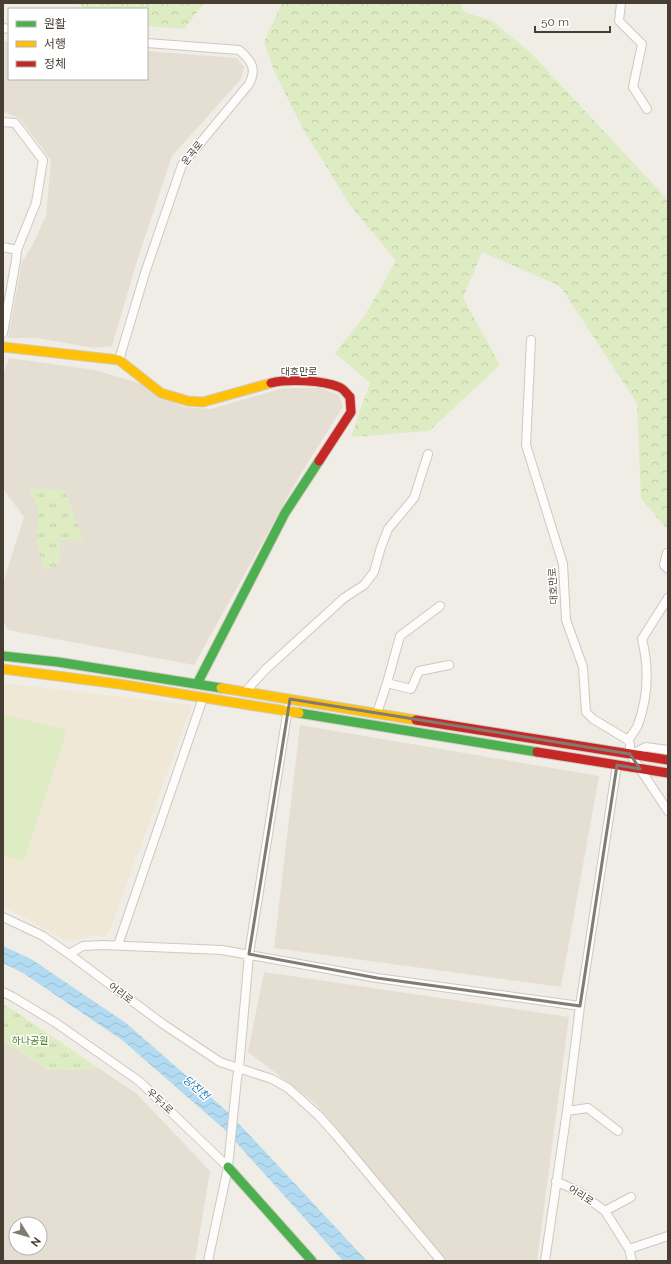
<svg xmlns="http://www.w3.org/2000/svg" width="671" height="1264" viewBox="0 0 671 1264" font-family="Raleway,'Noto Sans KR',sans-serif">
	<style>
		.residential { fill: #e5dfd3; fill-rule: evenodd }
		.education { fill: #efe8d7 }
		.grass { fill: url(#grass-tufts) }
		.forest { fill: url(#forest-crowns) }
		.garden { fill: #deecc3 }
		.water { fill: url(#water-waves) }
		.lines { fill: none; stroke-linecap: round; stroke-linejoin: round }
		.street-casing { stroke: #ccc9c2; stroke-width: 10 }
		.fast-casing { stroke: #d1ccbe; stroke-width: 11 }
		.slow-casing { stroke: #d1ccbe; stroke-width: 11 }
		.jam-casing { stroke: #d1ccbe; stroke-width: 11 }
		.street { stroke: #fdfcfb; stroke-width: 8 }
		.fast { stroke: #4caf50; stroke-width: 9 }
		.slow { stroke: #ffc107; stroke-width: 9 }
		.jam { stroke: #c62828; stroke-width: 9 }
		.marked { fill: none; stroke: #827b72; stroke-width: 3; stroke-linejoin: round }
		.labels { text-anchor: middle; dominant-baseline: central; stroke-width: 3; stroke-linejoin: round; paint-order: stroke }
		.street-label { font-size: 10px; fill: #463e33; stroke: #fff }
		.park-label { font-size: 10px; fill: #467c21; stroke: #fff }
		.water-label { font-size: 11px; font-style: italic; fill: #217ab2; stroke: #fff }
	</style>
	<defs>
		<pattern id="grass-tufts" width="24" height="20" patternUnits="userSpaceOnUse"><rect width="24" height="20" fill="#deecc3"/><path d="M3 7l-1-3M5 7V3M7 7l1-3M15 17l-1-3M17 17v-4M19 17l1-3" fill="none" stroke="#c0cba8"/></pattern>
		<pattern id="forest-crowns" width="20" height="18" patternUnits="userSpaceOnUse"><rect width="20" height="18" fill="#deecc3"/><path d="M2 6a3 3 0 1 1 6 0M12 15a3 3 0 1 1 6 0" fill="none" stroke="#c0cba8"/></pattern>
		<pattern id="water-waves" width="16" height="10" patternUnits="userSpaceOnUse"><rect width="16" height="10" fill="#b2dbf2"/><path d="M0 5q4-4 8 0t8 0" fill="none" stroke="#9abdd0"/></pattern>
	</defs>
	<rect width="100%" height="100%" fill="#f0ede6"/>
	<path class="residential" d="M3,41L9,42V79H147V51L237,58L244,67L241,79L172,156L137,261L112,346L94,348L37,338H8L22,262L31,248L46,216L51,160L19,118L3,112Z
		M9,358L95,370L139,383L159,396L184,407L211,409L283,388H320L339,395L343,407L300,475L194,665L8,630L3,620V583L24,517L3,489V374Z
		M300,725L599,776L561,987L274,948Z
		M264,972L569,1017L537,1261H447L315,1103L248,1052Z
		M3,1041L48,1070L100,1069L136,1093L210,1171L195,1261H3ZM16,1224H40V1248H16Z"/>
	<path class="education" d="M3,683L192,705L109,932L105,937L94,935L87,938L71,941L64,940L35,923L3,907Z"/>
	<path class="grass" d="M29,488L65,490L84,542L60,539V565L45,570L37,547L38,509Z
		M3,1004L13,1010L100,1069L48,1070L3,1041Z"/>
	<path class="forest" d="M76,3H204L184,29L147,26V9H84Z
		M282,3H460L464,12L492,21L530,52L668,200V530L641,499L637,403L560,286L482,252L463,298L500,365L429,431L351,437L370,383L335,353L366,314L396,261L350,205L303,129L274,71L264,42Z"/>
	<path class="garden" d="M3,714L67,730L24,861L3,856Z"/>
	<path class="water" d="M3,946L31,959L126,1023L229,1113L367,1261H343L224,1129L122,1040L23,973L3,963Z"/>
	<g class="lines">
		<g class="street-casing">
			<path id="street" d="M621,3L619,21L642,44L633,87L647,109
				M3,28L9,29
				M3,122L15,123L43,160L36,203L17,250
				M3,247L17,250L16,260L3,333
				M531,340L526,445L563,564L566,620L583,667L586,712L593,719L628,740L630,744V754L668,811
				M119,360L145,273L182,165L249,84C257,69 252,61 239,50L147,43
				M667,553L664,565L668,569
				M387,683L411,689L419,671L449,665
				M245,692L266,669L344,598L364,585L374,572L381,547L388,529L414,498L428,454
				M377,713L387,683L400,636L440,606
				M628,740C631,736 636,730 638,725C648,697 649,667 642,639L668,598
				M631,754L646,747L668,750
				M3,917L43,936L69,954L163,1024L220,1062L272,1079L288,1088L319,1116L336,1135L441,1261
				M118,945L203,698
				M69,954L83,946L103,945L222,950L377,978L580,1006
				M3,992L13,997L56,1023L139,1081L228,1167
				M567,1111L588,1108L618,1131
				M556,1181L579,1192L605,1211L629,1249L632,1261
				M605,1211L631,1197
				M629,1249L668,1236
				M208,1261L228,1167L237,1078L239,1068L249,954L288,708
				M545,1261L567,1111L580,1006L617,765"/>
		</g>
		<g class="fast-casing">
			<path id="fast" d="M3,656L58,662L221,688
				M197,684L285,513L319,461
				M299,713L537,752
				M228,1167L312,1261"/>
		</g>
		<g class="slow-casing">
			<path id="slow" d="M3,347L119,360L161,393L188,401L203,402L271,383
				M3,669L119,684L299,713
				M221,688L416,720"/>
		</g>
		<g class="jam-casing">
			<path id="jam" d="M271,383C287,379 323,380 339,387C343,388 347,394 350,397L351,412L319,461
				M416,720L668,760
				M537,752L668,773"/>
		</g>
		<use href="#street" class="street"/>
		<use href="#fast" class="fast"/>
		<use href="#slow" class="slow"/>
		<use href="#jam" class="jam"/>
	</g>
	<path class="marked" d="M290,699L630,754L640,769L617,765L580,1006L377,978L249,954Z"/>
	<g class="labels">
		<g class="street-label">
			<text transform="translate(192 153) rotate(-52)">운곡로</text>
			<text x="299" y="371">대호만로</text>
			<text transform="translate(553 586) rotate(-93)">대호만로</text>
			<text transform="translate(121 993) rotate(37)">어리로</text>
			<text transform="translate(160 1101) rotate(43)">우두1로</text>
			<text transform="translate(581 1195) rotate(32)">어리로</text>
		</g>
		<g class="park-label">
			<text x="30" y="1040">하나공원</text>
		</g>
		<g class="water-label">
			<text transform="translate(196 1088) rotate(41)">당진천</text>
		</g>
	</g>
	<rect width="671" height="1264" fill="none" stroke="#463e33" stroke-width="8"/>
	<rect x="8" y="8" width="140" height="72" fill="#ffffff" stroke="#b5b2ad"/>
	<rect x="16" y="21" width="20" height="6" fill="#4caf50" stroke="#b5b2ad"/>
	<text x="44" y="28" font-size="12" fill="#463e33">원활</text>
	<rect x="16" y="41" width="20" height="6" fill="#ffc107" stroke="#b5b2ad"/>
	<text x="44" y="48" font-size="12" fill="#463e33">서행</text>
	<rect x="16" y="61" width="20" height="6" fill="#c62828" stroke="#b5b2ad"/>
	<text x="44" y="68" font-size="12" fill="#463e33">정체</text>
	<g transform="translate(28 1236) rotate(127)"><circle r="19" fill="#ffffff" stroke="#b5b2ad"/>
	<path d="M0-3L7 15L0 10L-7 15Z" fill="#827b72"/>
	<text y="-6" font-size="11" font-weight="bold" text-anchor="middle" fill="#463e33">N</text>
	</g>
	<path d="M535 26v6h75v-6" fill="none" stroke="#463e33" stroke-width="2"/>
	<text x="541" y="26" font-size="12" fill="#463e33" stroke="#ffffff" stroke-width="3" paint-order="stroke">50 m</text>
</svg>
